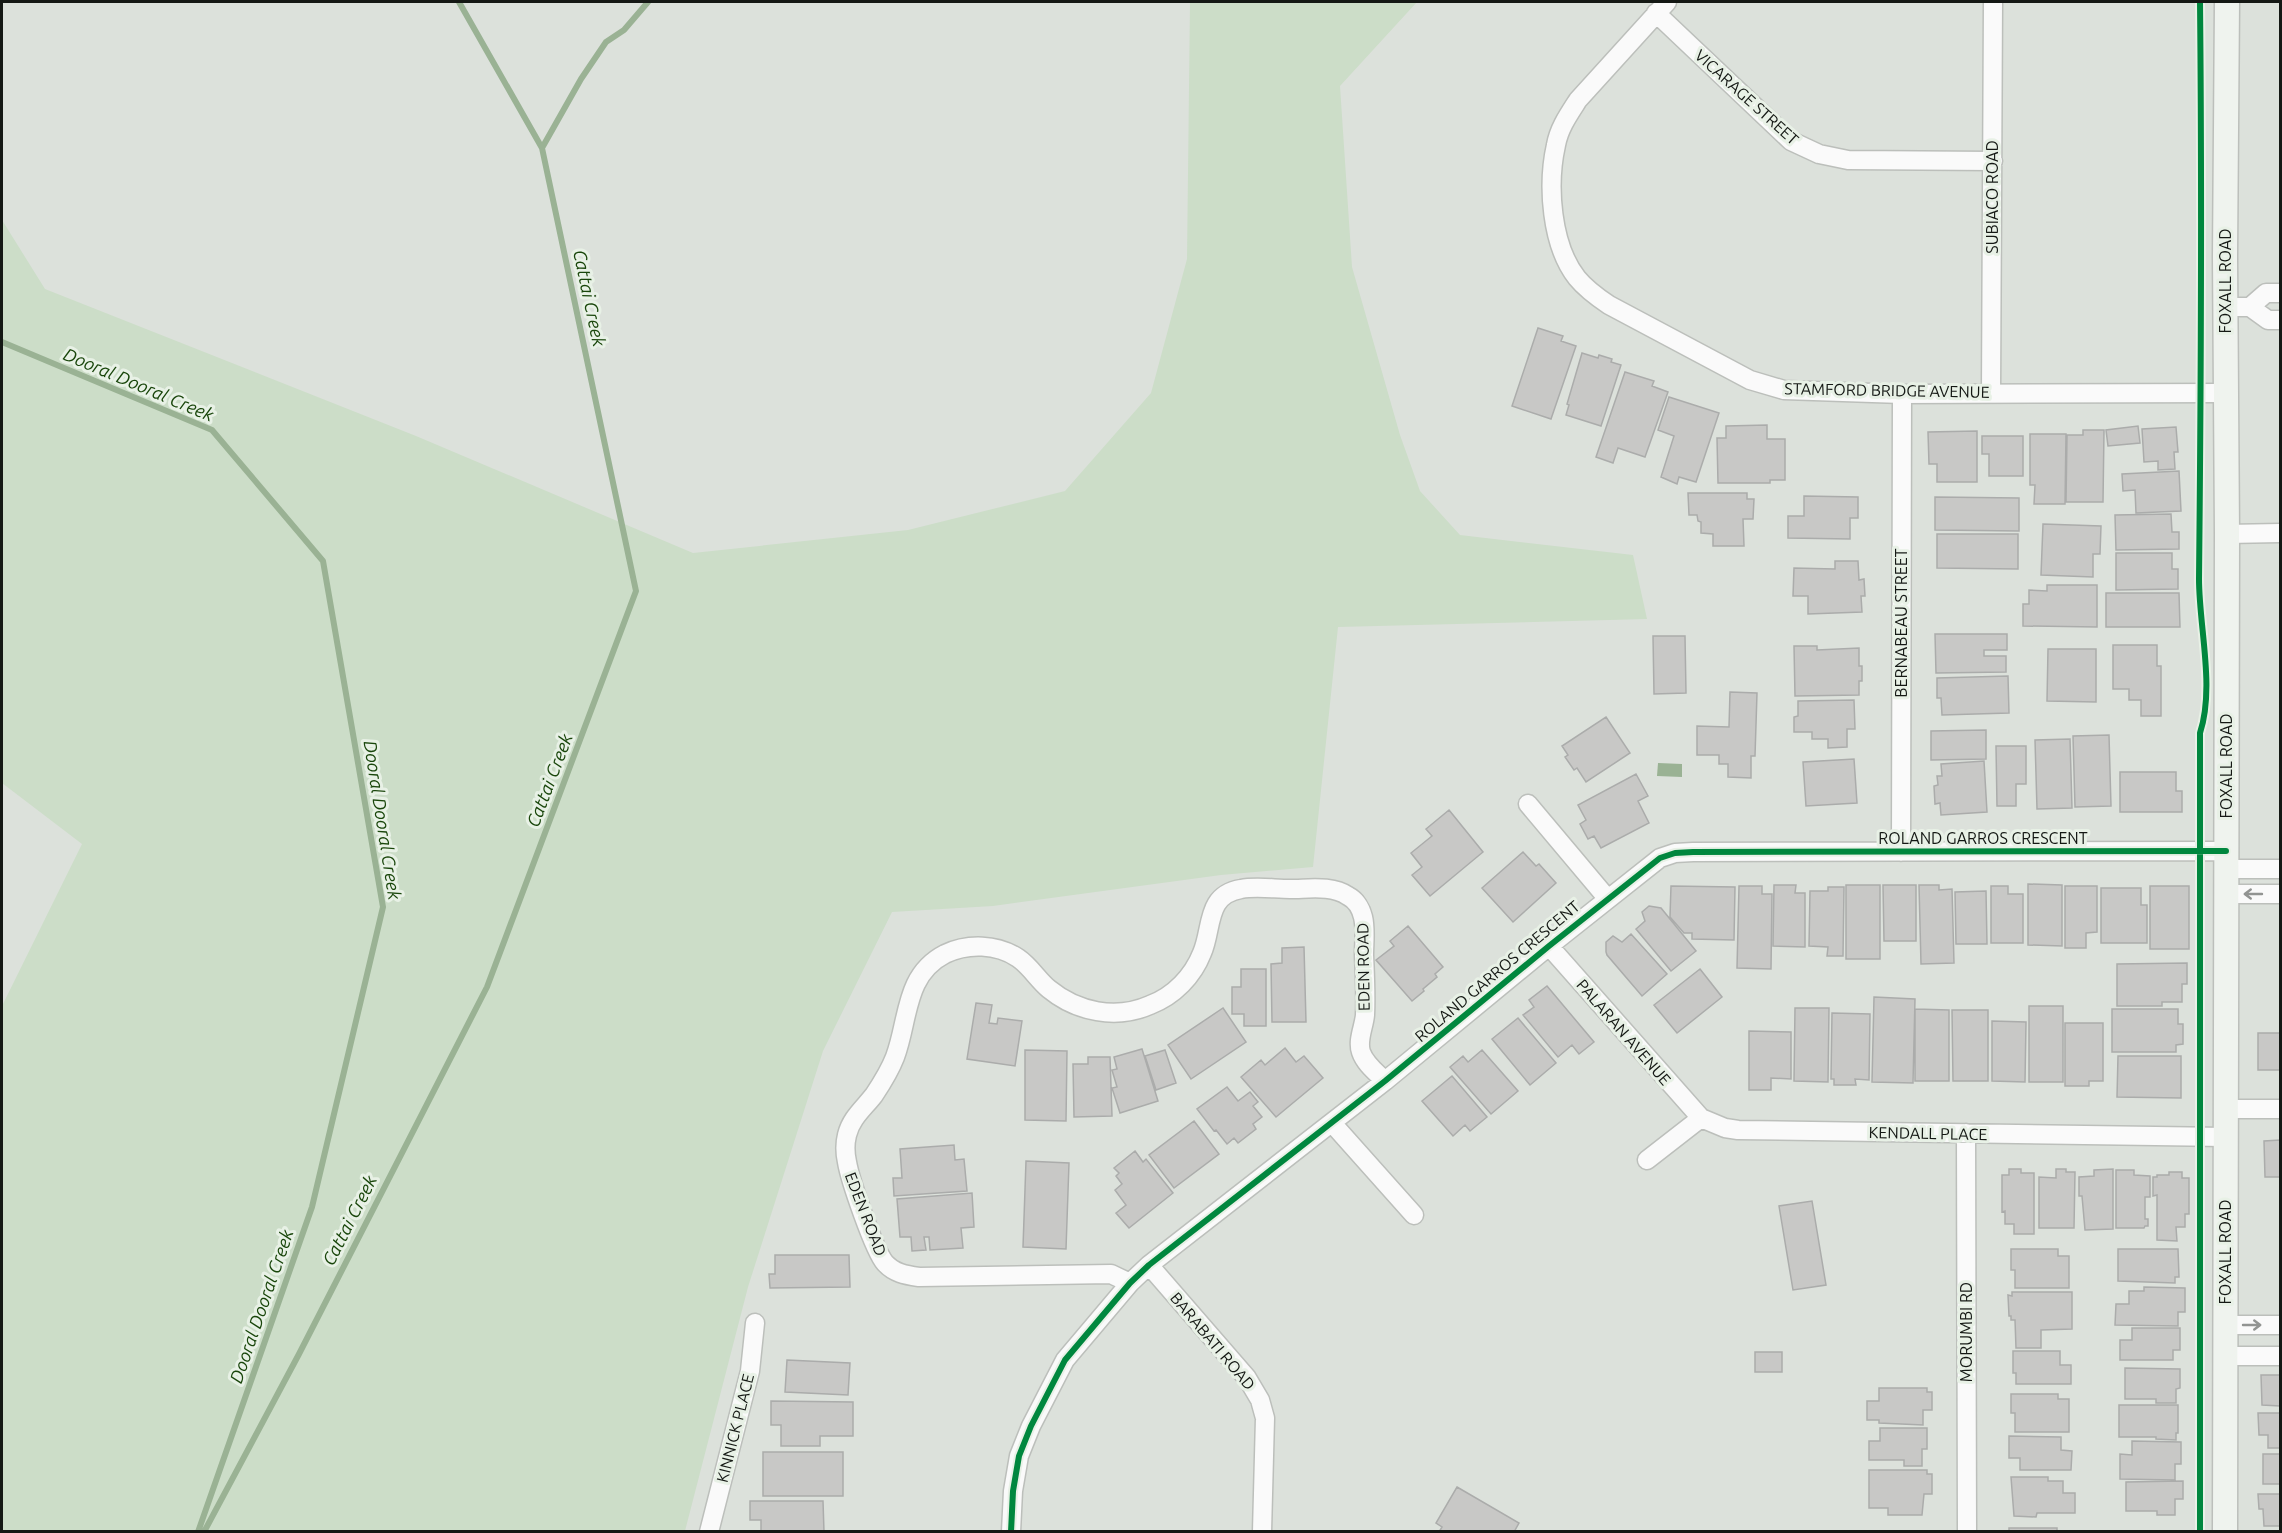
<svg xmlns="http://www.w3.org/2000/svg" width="2282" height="1533" viewBox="0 0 2282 1533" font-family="Ubuntu,sans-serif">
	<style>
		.green { fill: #ccddc8 }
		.water { fill: #9ab294 }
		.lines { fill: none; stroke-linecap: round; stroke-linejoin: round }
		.stream { stroke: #9ab294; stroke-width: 6 }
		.building { fill: #c8c8c6; stroke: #abacab; stroke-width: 1.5 }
		.street-casing { stroke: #bcbfbb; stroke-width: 21 }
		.secondary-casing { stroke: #bcbfbb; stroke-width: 27 }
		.street { stroke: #fafafa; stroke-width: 18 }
		.secondary { stroke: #eff3ee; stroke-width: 24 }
		.cycleway-casing { stroke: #e8f1e6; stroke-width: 10 }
		.cycleway { stroke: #00873e; stroke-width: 6 }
		.oneway { stroke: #929492 }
		.labels { text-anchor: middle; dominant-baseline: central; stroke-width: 6; stroke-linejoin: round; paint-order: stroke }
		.street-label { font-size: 16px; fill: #141814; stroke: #e8f1e6 }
		.water-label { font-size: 18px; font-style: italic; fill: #19460b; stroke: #e8f1e6 }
	</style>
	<rect width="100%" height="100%" fill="#dce1db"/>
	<path class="green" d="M1190,2H1417L1340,86L1352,267L1400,435L1420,491L1460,535L1633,555L1647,619L1338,627L1313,867L1221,875L993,906L892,912L823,1051L748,1287L685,1531H2V1006L82,844L2,783V220L45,289L416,436L693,553L908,530L1065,491L1151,393L1187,259Z"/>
	<path class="water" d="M1658,763L1682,764V777L1657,776Z"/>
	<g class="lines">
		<path class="stream" d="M542,148L581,79L606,42L624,30L648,2
			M2,342L212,430L323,561L383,907L312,1207L198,1532
			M204,1532L299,1354L487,987L636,591L542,148L459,2"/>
	</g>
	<path class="building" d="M1538,328L1563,336L1561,341L1576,346L1551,419L1512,406Z
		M1582,353L1598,358L1599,355L1612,359L1611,362L1621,365L1601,426L1566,415L1569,405L1567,404Z
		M1625,372L1654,381L1652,386L1668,392L1645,457L1618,448L1613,463L1596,457Z
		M1669,397L1719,413L1696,482L1679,477L1677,484L1661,477L1674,436L1658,430Z
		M1767,425V439H1785V480H1770V483H1718L1717,438H1726V426Z
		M2138,426L2140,443L2108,446L2106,430Z
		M2176,427L2178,452H2174L2175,469L2158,470V461L2144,462L2142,429Z
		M2083,430H2104L2103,502H2066L2067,435H2083Z
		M1977,431V482H1937V464H1929L1928,432Z
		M2030,434H2066L2065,504H2034L2035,485H2030Z
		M1982,436H2023V476H1989V454H1982Z
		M2179,471L2181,511L2136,513L2135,490L2123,491L2122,474Z
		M1688,493H1747V499H1754L1753,519H1743L1744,546H1713V534L1701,533V522L1698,521L1697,515H1689Z
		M1804,496L1858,497V518H1850V539L1788,538V516H1804Z
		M1935,497L2019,498V531L1935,530Z
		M2171,514L2172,532H2179V549L2116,550L2115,515Z
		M2043,524L2101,526L2100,554H2093V577L2041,575Z
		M1937,534H2018V569L1937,568Z
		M2116,553H2172V569H2178V589L2116,590Z
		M1835,561H1858L1859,580L1864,579L1865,596H1861L1862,612L1808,614V596H1793L1794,568L1835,569Z
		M2047,585H2097V627L2023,626V604H2029V590L2047,591Z
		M2106,593H2179L2180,627H2106Z
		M1935,634H2007V650H1984V656H2006V672L1936,673Z
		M1653,636H1685L1686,693L1654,694Z
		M2113,645H2157V666H2161V716H2141V700H2129V689H2113Z
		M1794,646H1817V650L1859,648V666H1862V681H1859V695L1795,696Z
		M2048,649H2096V702L2047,701Z
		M2008,676L2009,713L1942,715L1941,698H1937V678Z
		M1730,692L1757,693L1755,756H1751V778L1728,777V764H1719V755H1697V726L1729,727Z
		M1854,700L1855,729H1847V747L1828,748V739H1812V732H1794V717L1798,716V701Z
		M1606,717L1630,753L1586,782L1577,768L1574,770L1565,757L1568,755L1562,746Z
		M1986,730V759L1931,760V731Z
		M2109,735L2111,806L2075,807L2073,736Z
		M2070,739L2072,808L2037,809L2035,740Z
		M1996,746H2026V784H2016V806H1997Z
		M1854,759L1857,803L1806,806L1803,762Z
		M1984,761L1987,812L1941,815L1940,803L1935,804L1934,786L1938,785L1937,776H1942L1941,764Z
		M2120,772H2176V791H2182V812H2120Z
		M1636,774L1648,796L1638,801L1649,823L1601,848L1594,836L1588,839L1580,824L1586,820L1578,805Z
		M1449,810L1483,852L1430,896L1412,875L1422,867L1411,853L1432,836L1426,829Z
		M1523,852L1536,866L1539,864L1556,883L1513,922L1482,888Z
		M2028,884L2062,885V946L2028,945Z
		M1774,885H1796L1795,893H1805V947L1773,946Z
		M1846,885H1880V959H1846Z
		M1883,885H1916V941H1884Z
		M1919,885H1939V890L1952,889L1954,963L1921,964Z
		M1671,886L1735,887L1734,940L1692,939V933H1684L1670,917Z
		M1739,886H1762V894H1772L1771,969L1737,968Z
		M1991,886H2008V894H2023V943H1991Z
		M2065,886H2097V932L2086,933V948H2065Z
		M2150,886H2189V949H2150Z
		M1828,887H1844L1843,956H1827L1828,947L1809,946L1810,891H1828Z
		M2101,888H2141V905H2147V943H2101Z
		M1986,891L1987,944H1956L1955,892Z
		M1649,906L1661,908L1696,951L1671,971L1636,929L1645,921L1642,912Z
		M1408,926L1443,967L1435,974L1437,977L1423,989L1424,991L1412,1001L1376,960L1394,946L1390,941Z
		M1631,934L1667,974L1642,996L1607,955L1606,952V942L1613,936L1622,942Z
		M1304,947L1306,1022H1272L1271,964L1282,963V948Z
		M2187,963V984H2182V1002H2162V1006H2117V964Z
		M1241,969H1266V1026H1244V1014H1232V987H1241Z
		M1700,969L1722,997L1677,1033L1654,1005Z
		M1547,986L1594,1042L1579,1054L1572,1045L1558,1057L1523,1015L1534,1007L1529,1000Z
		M1874,997L1915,999L1913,1083L1872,1082Z
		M976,1003L992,1005L989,1023L997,1024L998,1018L1022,1021L1015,1066L967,1059Z
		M2029,1006H2063V1082H2029Z
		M1223,1008L1246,1042L1191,1079L1168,1045Z
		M1795,1008H1829L1828,1082L1794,1081Z
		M1915,1009L1949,1010V1081H1915Z
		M2112,1009H2178V1024H2183V1044L2176,1045V1052H2112Z
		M1952,1010H1988V1081H1953Z
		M1832,1013L1870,1014L1869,1080L1855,1079L1856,1085H1834V1079H1831Z
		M1518,1018L1556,1063L1530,1085L1492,1039Z
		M1992,1021L2026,1022L2025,1082L1992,1081Z
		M2065,1023H2103V1081H2089V1086H2065Z
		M1749,1031L1791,1032V1079L1771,1078V1090H1749Z
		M2258,1033H2280V1070H2258Z
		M1285,1048L1296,1062L1304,1056L1323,1078L1276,1117L1241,1077L1261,1060L1265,1065Z
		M1142,1049L1158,1101L1120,1113L1112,1088L1117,1087L1112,1070L1117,1069L1114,1057Z
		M1025,1050L1067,1051L1066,1121L1025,1120Z
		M1165,1050L1176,1083L1156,1090L1145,1056Z
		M1482,1050L1518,1091L1491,1114L1450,1067L1463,1056L1468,1062Z
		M2118,1056H2181V1098L2117,1097Z
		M1088,1057H1110L1112,1116L1074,1117L1073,1064H1088Z
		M1452,1076L1487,1117L1470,1131L1465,1125L1453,1136L1422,1101Z
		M1227,1087L1238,1101L1250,1092L1258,1102L1253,1106L1262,1117L1253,1124L1256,1129L1238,1143L1234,1138L1227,1144L1216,1130L1214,1131L1197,1109Z
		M1194,1121L1219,1154L1174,1188L1149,1155Z
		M2280,1140V1177H2265L2264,1141Z
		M954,1145L955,1160L964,1159L967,1191L894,1196L893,1178H902L900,1149Z
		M1135,1151L1143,1162L1146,1159L1173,1193L1129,1228L1116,1213L1126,1205L1115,1190L1122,1184L1116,1176L1119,1173L1114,1168Z
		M1026,1161L1069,1163L1066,1249L1023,1247Z
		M2009,1169H2021V1173H2034V1234H2014V1224H2005V1211L2002,1212V1175H2009Z
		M2056,1169H2066V1172H2075L2074,1228H2039V1177L2056,1178Z
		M2113,1169V1229L2085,1230L2082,1196H2079V1177L2094,1176V1170Z
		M2116,1170H2134V1175L2150,1176V1197H2145V1219H2148V1226H2145L2144,1228H2116Z
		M2169,1172H2182V1178H2189V1214H2185V1227H2176L2177,1241L2157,1240V1195L2153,1196V1177H2157V1175H2169Z
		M972,1193L974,1227L961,1228L963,1248L930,1250L929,1237H924L926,1250L912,1251L911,1237H900L897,1199Z
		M1812,1201L1826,1285L1793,1290L1779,1206Z
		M2011,1249H2058V1256H2069V1288H2015V1270H2011Z
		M2118,1249H2178L2179,1277H2175V1283L2118,1281Z
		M775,1255H849L850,1287L770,1288L769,1274H775Z
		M2144,1287L2185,1288V1312H2178V1326L2115,1325L2116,1304H2129V1291H2144Z
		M2012,1292H2072V1329L2041,1330V1348H2016L2015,1320H2011V1316H2009L2008,1295L2012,1296Z
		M2132,1328H2180V1350H2173V1360H2120V1340H2132Z
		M2013,1351H2060V1365H2071V1384H2016V1373H2013Z
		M1755,1352H1782V1372H1755Z
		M787,1360L850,1363L848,1395L785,1392Z
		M2125,1368L2180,1369V1388L2176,1389V1403H2156V1399H2125Z
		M2261,1375H2280V1406L2262,1405Z
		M1879,1388H1927V1392H1932V1410H1923V1425L1879,1423V1420H1867V1401H1879Z
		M2011,1394H2058V1399H2069V1432H2015V1413H2011Z
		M771,1401L853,1402V1436H820V1446H781V1425H771Z
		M2119,1405H2178V1433H2176V1440L2156,1439V1437H2119Z
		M2258,1413H2280V1448H2268V1435H2259Z
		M1880,1428H1927V1449H1922V1466H1904V1460H1869V1441H1880Z
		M2009,1436L2061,1437V1450L2072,1451L2071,1470H2020V1458H2009Z
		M2132,1441L2181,1442V1464H2175V1480L2120,1479V1454L2132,1455Z
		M763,1452H843V1496H763Z
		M2263,1454H2280V1484H2263Z
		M1869,1470H1927V1474H1932V1494H1924L1922,1515H1888V1508H1869Z
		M2011,1477H2048V1481H2063V1493H2075V1513H2037L2036,1517L2014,1516Z
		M2183,1481V1499H2175V1515H2157V1511H2126V1482Z
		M1457,1487L1519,1523L1514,1532H1439L1442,1527L1436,1523Z
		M2258,1494H2280V1526H2264L2263,1509H2259Z
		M750,1501H823L824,1532H761V1520H750Z
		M2009,1528H2057V1532H2009Z"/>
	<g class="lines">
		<g class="street-casing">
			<path id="street" d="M1667,2L1578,100C1569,114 1559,128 1556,145C1547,185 1551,245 1577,278C1586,289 1597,297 1609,305L1750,380L1784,390L1902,394L2225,393
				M1656,13L1791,141L1819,154L1848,160L1993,161
				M2225,307H2250L2268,320H2280
				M2250,307L2266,293H2280
				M1991,393L1993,2
				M2227,534L2280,533
				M1528,804L1607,898
				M1901,852L1902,394
				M2226,869H2280
				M2226,894H2280
				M1549,946L1701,1118
				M2225,1109H2280
				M1332,1123L1414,1215
				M1966,1133L1967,1532
				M1647,1160L1701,1118L1725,1128L1738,1130L2225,1137
				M1149,1265L1247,1378L1260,1400L1265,1418L1262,1532
				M1130,1283L1111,1274L919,1277C905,1275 894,1273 885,1263C874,1250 850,1180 847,1162C845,1153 845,1143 847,1135C851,1118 864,1108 874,1095C882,1083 890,1070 895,1057C909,1020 904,975 945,954C968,943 997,944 1018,958C1030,966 1038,980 1049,989C1077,1012 1116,1020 1150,1005C1174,996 1193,976 1202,953C1213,928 1205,895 1241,889C1256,886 1275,889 1290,889C1309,889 1332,885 1348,896C1356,900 1361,909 1363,917C1366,929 1364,943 1364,955C1365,975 1366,995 1365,1015C1364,1027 1357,1040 1361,1052C1365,1064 1377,1073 1385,1081
				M2224,1325H2280
				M2224,1356H2280
				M709,1532L750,1371L755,1323
				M1011,1532L1013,1491L1019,1456L1031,1426L1065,1360L1130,1283L1149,1265L1385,1081L1549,946L1660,858L1675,853L1693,852L2226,851"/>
		</g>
		<g class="secondary-casing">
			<path id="secondary" d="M2225,1532L2227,534L2225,257L2227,2"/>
		</g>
		<use href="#street" class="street"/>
		<use href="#secondary" class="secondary"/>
		<g class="cycleway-casing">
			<path id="cycleway" d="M1011,1532L1013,1491L1019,1456L1031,1426L1065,1360L1130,1283L1149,1265L1385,1081L1549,946L1660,858L1675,853L1693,852L2226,851
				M2200,1532V733C2215,687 2199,627 2199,579C2201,387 2202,194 2200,2"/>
		</g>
		<use href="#cycleway" class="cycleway"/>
	</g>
	<defs><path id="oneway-shaft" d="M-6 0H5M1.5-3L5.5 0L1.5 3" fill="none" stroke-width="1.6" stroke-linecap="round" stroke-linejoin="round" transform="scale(1.5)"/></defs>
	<g class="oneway">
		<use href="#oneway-shaft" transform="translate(2253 894) rotate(180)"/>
		<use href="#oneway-shaft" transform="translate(2252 1325)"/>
	</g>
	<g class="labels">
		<g class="street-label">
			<text transform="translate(1747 97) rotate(42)">VICARAGE STREET</text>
			<text transform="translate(1992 197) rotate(-90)">SUBIACO ROAD</text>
			<text transform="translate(2225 281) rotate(-90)">FOXALL ROAD</text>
			<text transform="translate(1887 390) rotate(1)">STAMFORD BRIDGE AVENUE</text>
			<text transform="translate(1901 623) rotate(-90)">BERNABEAU STREET</text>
			<text transform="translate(2226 766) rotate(-90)">FOXALL ROAD</text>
			<text x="1983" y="838">ROLAND GARROS CRESCENT</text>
			<text transform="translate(1363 967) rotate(-91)">EDEN ROAD</text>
			<text transform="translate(1497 971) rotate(-40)">ROLAND GARROS CRESCENT</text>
			<text transform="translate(1624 1032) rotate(49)">PALARAN AVENUE</text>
			<text transform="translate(1928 1133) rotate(1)">KENDALL PLACE</text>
			<text transform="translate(866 1214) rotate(69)">EDEN ROAD</text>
			<text transform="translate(2225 1252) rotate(-90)">FOXALL ROAD</text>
			<text transform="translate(1966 1332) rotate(-90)">MORUMBI RD</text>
			<text transform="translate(1213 1341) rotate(50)">BARABATI ROAD</text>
			<text transform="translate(735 1428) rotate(-76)">KINNICK PLACE</text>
		</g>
		<g class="water-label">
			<text transform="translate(590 298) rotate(78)">Cattai Creek</text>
			<text transform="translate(139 384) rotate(23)">Dooral Dooral Creek</text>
			<text transform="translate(549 780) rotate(-69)">Cattai Creek</text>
			<text transform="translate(383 820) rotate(81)">Dooral Dooral Creek</text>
			<text transform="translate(349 1220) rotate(-63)">Cattai Creek</text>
			<text transform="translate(261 1306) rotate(-71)">Dooral Dooral Creek</text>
		</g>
	</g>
	<rect width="2282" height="1533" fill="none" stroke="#141814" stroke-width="6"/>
</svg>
